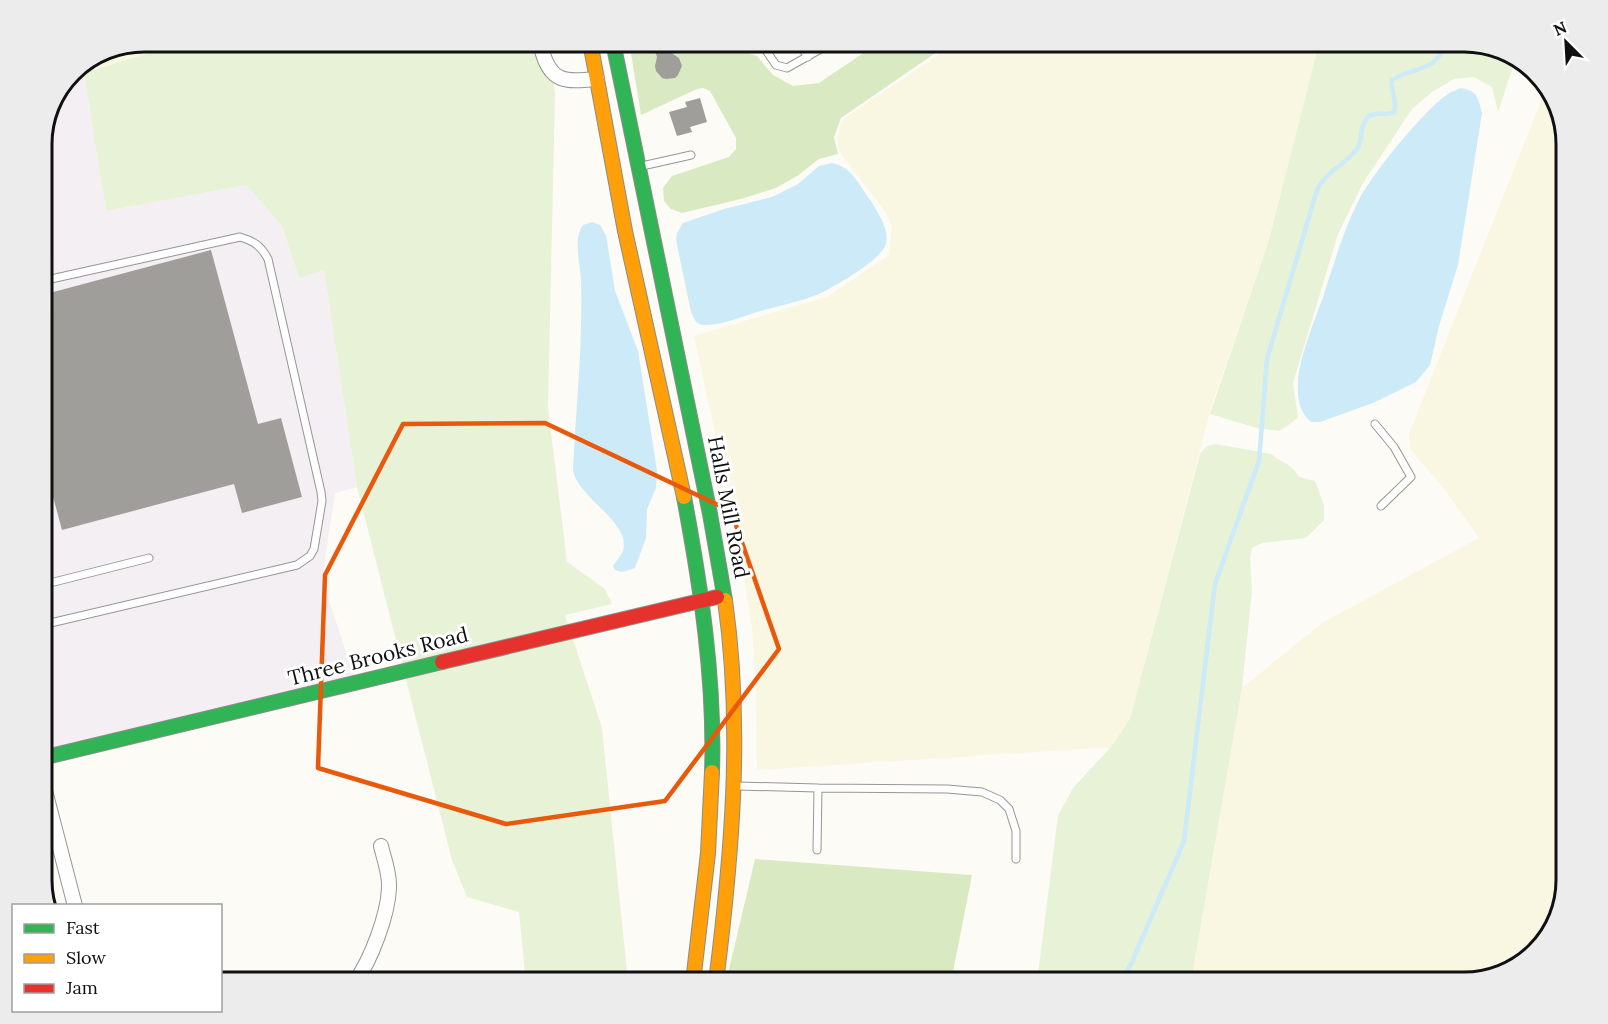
<svg xmlns="http://www.w3.org/2000/svg" width="1608" height="1024" viewBox="0 0 1608 1024" font-family="Lora,serif">
	<style>
		.industrial { fill: #f4eff2 }
		.farmland { fill: #f9f6e2 }
		.green { fill: #e8f2d6 }
		.forest { fill: #d9eac3 }
		.water { fill: #cceaf7 }
		.lines { fill: none; stroke-linecap: round; stroke-linejoin: round }
		.stream { stroke: #cceaf7; stroke-width: 4.5 }
		.building { fill: #a09e9b }
		.lane-casing { stroke: #969694; stroke-width: 9 }
		.street-casing { stroke: #969694; stroke-width: 16 }
		.fast-casing { stroke: #8d8c8a; stroke-width: 16 }
		.slow-casing { stroke: #8d8c8a; stroke-width: 16 }
		.jam-casing { stroke: #8d8c8a; stroke-width: 16 }
		.lane { stroke: #fffefe; stroke-width: 7 }
		.street { stroke: #fffefe; stroke-width: 14 }
		.fast { stroke: #30b455; stroke-width: 14 }
		.slow { stroke: #ff9f0a; stroke-width: 14 }
		.jam { stroke: #e5322d; stroke-width: 14 }
		.marked { fill: none; stroke: #e8590c; stroke-width: 4.5; stroke-linejoin: round }
		.labels { text-anchor: middle; dominant-baseline: central; stroke-width: 6; stroke-linejoin: round; paint-order: stroke }
		.street-label { font-size: 21px; fill: #101010; stroke: #fff }
		.rim { fill: none; stroke: #101010; stroke-width: 3 }
	</style>
	<rect width="100%" height="100%" fill="#fcfbf6"/>
	<path class="industrial" d="M84,73L106,211L246,185L282,226L299,278L324,269L357,487L335,493L322,579L355,679L43,751L42,138L70,77Z"/>
	<path class="farmland" d="M1319,43L1269,240L1212,404L1130,719L1111,747L757,770L756,687L752,627L737,533L694,336L829,296L889,255L892,226L885,211L841,154L837,140L841,124L846,117L953,45Z
		M162,49L84,73L70,77L72,72L106,50Z
		M1549,89L1552,93L1566,138V880L1549,936L1514,968L1464,982H1191L1242,688L1322,623L1479,538L1441,485L1410,449L1409,434L1539,106Z"/>
	<path class="green" d="M1464,42L1516,58L1498,112L1492,87L1474,77L1454,79L1432,92L1412,109L1363,183L1338,234L1293,383L1298,418L1280,431L1257,428L1210,414L1269,240L1319,43Z
		M533,47L554,85L555,94L548,408L567,562L605,589L612,604L565,615L602,728L628,982H526L519,912L467,897L452,860L357,487L324,270L299,278L282,226L246,185L106,211L84,73L162,49Z
		M1216,444L1271,454C1283,464 1291,463 1299,477L1315,481L1324,505V520L1306,538L1262,543L1252,548L1250,557L1252,590L1242,688L1191,982H1037L1058,816L1073,788L1111,747L1130,719L1200,454L1207,446Z"/>
	<path class="forest" d="M875,45H947L841,118L834,137L838,154L819,159L797,176L776,188L741,199L682,213L671,209L664,201L663,188L672,176L729,157L736,149V138L710,91L703,88L697,89L641,115L630,47L727,46L757,56L773,75L793,86L819,83Z
		M755,859L972,875L951,982H726Z"/>
	<path class="water" d="M1461,88C1478,91 1478,98 1482,113L1458,265L1439,326L1430,365L1416,382L1373,403L1320,422H1311C1300,413 1297,398 1298,384C1298,360 1315,320 1323,297C1334,264 1344,228 1360,198C1373,173 1426,108 1448,94C1452,91 1457,90 1461,88Z
		M832,163C852,167 859,185 870,200C878,212 891,232 885,246C879,261 834,287 819,294C799,302 778,306 757,312C741,317 722,325 704,325C700,325 700,324 696,322L691,312L676,240L677,233L683,223L724,209L772,197L798,184L819,166Z
		M592,222L600,225L606,235L615,291L638,351L657,470L656,488L647,509L646,538L635,568L622,572L615,570L613,566C616,561 621,556 623,551C632,522 577,498 573,470C576,407 583,343 581,279C580,263 573,239 583,225Z"/>
	<g class="lines">
		<path class="stream" d="M1121,982L1132,962L1184,841L1215,584L1259,461L1267,359L1317,190C1326,171 1345,165 1357,149C1363,140 1359,127 1367,118C1374,111 1386,116 1394,112C1398,102 1390,91 1392,80C1414,66 1438,73 1445,42"/>
	</g>
	<path class="building" d="M668,46L670,52L679,58L682,66L678,75L675,78L666,79L662,78L656,71L655,66L657,57L654,47Z
		M700,98L707,122L690,127L692,132L677,136L669,112L687,107L685,102Z
		M211,250L258,424L281,418L302,497L242,513L234,484L62,530L42,456V295Z"/>
	<g class="lines">
		<g class="lane-casing">
			<path id="lane" d="M763,46L776,65L787,68L826,46
				M801,46L808,57
				M642,166L691,155
				M42,281L240,237C254,241 261,246 268,259L321,492L322,501L314,549L310,556L297,565L42,625
				M1375,424L1394,447L1411,477L1381,506
				M42,585L149,558
				M737,786L818,788L817,850
				M818,788L947,789L982,792L1000,800L1009,809L1016,831V859"/>
		</g>
		<g class="street-casing">
			<path id="street" d="M541,47C550,83 564,82 597,79
				M42,779L75,906
				M355,982C371,960 388,915 389,888C390,874 384,859 381,846"/>
		</g>
		<g class="fast-casing">
			<path id="fast" d="M614,47L710,514L725,600
				M684,497C701,588 715,680 712,772
				M42,758L442,662"/>
		</g>
		<g class="slow-casing">
			<path id="slow" d="M591,47L625,231L684,497
				M693,982L708,853L712,772
				M716,982C732,855 743,727 725,600"/>
		</g>
		<g class="jam-casing">
			<path id="jam" d="M442,662L717,597"/>
		</g>
		<use href="#lane" class="lane"/>
		<use href="#street" class="street"/>
		<use href="#fast" class="fast"/>
		<use href="#slow" class="slow"/>
		<use href="#jam" class="jam"/>
	</g>
	<path class="marked" d="M545,423L731,511L779,649L665,801L506,824L318,768L325,575L403,424Z"/>
	<g class="labels">
		<g class="street-label">
			<text transform="translate(729 507) rotate(79)">Halls Mill Road</text>
			<text transform="translate(378 656) rotate(-14)">Three Brooks Road</text>
		</g>
	</g>
	<path d="M0 0H1608V1024H0ZM144 52H1464A92 92 0 0 1 1556 144V880A92 92 0 0 1 1464 972H144A92 92 0 0 1 52 880V144A92 92 0 0 1 144 52Z" fill="#ececec" fill-rule="evenodd"/>
	<path class="rim" d="M144 52H1464A92 92 0 0 1 1556 144V880A92 92 0 0 1 1464 972H144A92 92 0 0 1 52 880V144A92 92 0 0 1 144 52Z"/>
	<rect x="12" y="904" width="210" height="108" fill="#ffffff" stroke="#9f9f9f" stroke-width="1.5"/>
	<rect x="24" y="924" width="30" height="9" fill="#30b455" stroke="#9f9f9f" stroke-width="1.5"/>
	<text x="66" y="934" font-size="18" fill="#101010">Fast</text>
	<rect x="24" y="954" width="30" height="9" fill="#ff9f0a" stroke="#9f9f9f" stroke-width="1.5"/>
	<text x="66" y="964" font-size="18" fill="#101010">Slow</text>
	<rect x="24" y="984" width="30" height="9" fill="#e5322d" stroke="#9f9f9f" stroke-width="1.5"/>
	<text x="66" y="994" font-size="18" fill="#101010">Jam</text>
	<g transform="translate(1566 42) rotate(336)" stroke="#ffffff" stroke-width="4.5" paint-order="stroke">
	<path d="M0-4.5L10 22L0 15L-10 22Z" fill="#101010"/>
	<text y="-9" font-size="16" font-weight="bold" text-anchor="middle" fill="#101010">N</text>
	</g>
</svg>
